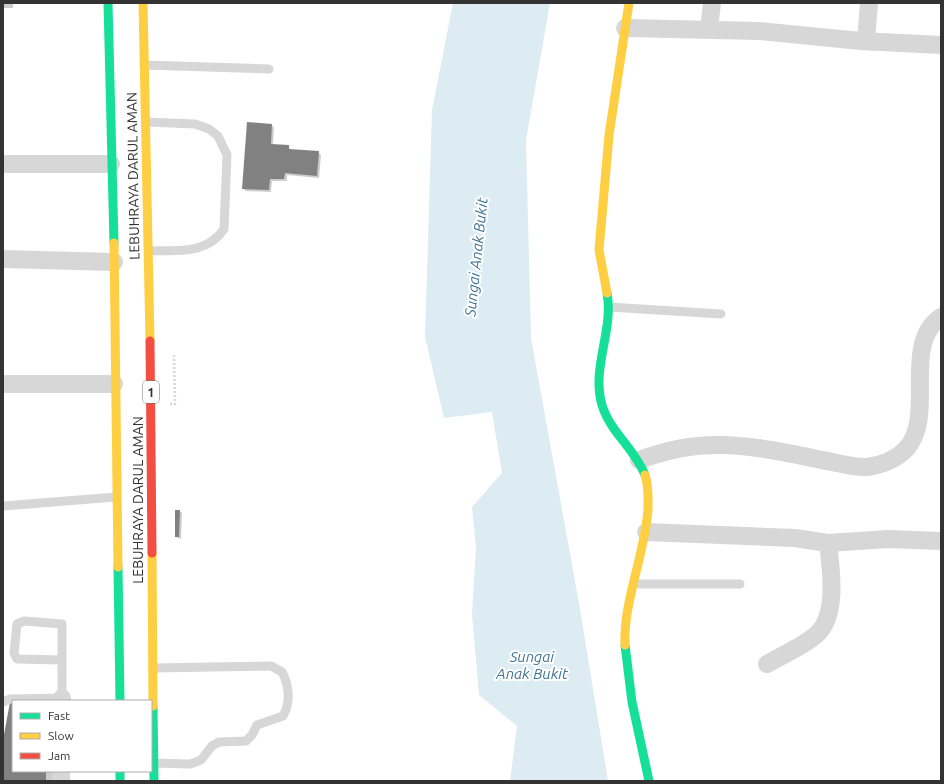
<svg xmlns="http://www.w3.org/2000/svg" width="944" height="784" viewBox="0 0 944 784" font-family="Ubuntu,sans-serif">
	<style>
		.water { fill: #ddebf3 }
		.shadow { fill: #0003 }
		.building { fill: #818181 }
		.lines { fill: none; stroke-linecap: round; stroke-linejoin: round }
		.path { stroke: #d6d6d6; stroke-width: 2.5; stroke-dasharray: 2 2; stroke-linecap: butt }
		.lane { stroke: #d7d7d7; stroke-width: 9 }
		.street { stroke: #d7d7d7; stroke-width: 18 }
		.fast { stroke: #16e098; stroke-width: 9 }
		.slow { stroke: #ffcf43; stroke-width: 9 }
		.jam { stroke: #f24e42; stroke-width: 9 }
		.labels { text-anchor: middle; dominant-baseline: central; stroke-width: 4; stroke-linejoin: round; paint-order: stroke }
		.shield { fill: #fff; stroke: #707070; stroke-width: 1 }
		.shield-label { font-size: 13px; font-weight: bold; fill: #333 }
		.street-label { font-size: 14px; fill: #333; stroke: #fff }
		.water-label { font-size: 15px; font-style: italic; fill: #3f7597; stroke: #fff }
	</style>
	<rect width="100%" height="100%" fill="#fff"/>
	<path class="water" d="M453,3H550L526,140L531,338L580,609L608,781H510L517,726L479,695L472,614L476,547L472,507L502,473L492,412L444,418L425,337L432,110Z"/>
	<path class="shadow" d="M3,3H13V8H3Z
		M272,125L274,128L273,145L288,146L291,150L318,152L321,155L319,178L287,175V181H272L271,192L246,191L243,188Z
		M179,511L182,513L181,539L176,537Z
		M3,746L13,771H54V781H3Z"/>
	<path class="building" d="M247,122L272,124L271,144L289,145V149L319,151L317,176L285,173L284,179H270L269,190L242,189Z
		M175,510H180L179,537H175Z
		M10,702H13V771H46V781H3V740Z"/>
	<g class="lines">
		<path class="path" d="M170,404H175L174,355"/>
		<path class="lane" d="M144,65L269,69
			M146,122L195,124L209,129L218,136L227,155L224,229C207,255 176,250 149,251
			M609,307L721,314
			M3,506L116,497
			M635,584H740
			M153,668L271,666L282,672C289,685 291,702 283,716L257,725L252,735L246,741L219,742L212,746L201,760L190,764L154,763
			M3,702L10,699L62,698V624L24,621L17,624L14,653L17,659L62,660"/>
		<path class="street" d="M625,28L759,31L861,41L941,45
			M709,29L712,3
			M866,41L869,3
			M3,164H111
			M3,259L114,262
			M3,384H114
			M639,460C668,450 692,444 723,445C756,446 789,453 822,460C835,462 853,468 867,467C882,465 896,460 907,448C936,414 901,344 941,317
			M646,532L795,538L828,543C831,569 838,615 817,634C804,646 782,655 767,664
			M828,543L888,539L941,541
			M62,701V698
			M61,781V771"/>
		<path class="fast" d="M108,3L114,243
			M607,293C614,330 591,368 602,405C610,432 635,449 645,475
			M118,567L120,701
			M625,645L632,702L649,781
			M153,706L154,781
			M120,771V781"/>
		<path class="slow" d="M143,3L150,341
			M114,243L118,567
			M607,293L599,250L609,135L629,3
			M152,553L153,706
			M625,645C623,602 645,554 648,509C648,498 649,486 645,475"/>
		<path class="jam" d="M150,341L152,553"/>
	</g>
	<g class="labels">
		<rect class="shield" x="143" y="381" width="16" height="22" rx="3"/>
		<g class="shield-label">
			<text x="151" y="392">1</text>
		</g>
		<g class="street-label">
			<text transform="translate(133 176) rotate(-91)">LEBUHRAYA DARUL AMAN</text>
			<text transform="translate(138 500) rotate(-90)">LEBUHRAYA DARUL AMAN</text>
		</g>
		<g class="water-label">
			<text transform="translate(476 257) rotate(-84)">Sungai Anak Bukit</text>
			<text x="532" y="656">Sungai<tspan x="532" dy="17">Anak Bukit</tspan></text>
		</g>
	</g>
	<rect width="944" height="784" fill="none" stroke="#333333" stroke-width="8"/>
	<rect x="12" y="700" width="140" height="72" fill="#ffffff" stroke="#adadad"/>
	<rect x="20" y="713" width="20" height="6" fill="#16e098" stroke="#adadad"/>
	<text x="48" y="720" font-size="12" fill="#333333">Fast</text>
	<rect x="20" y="733" width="20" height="6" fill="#ffcf43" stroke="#adadad"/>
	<text x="48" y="740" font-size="12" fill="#333333">Slow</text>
	<rect x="20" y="753" width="20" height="6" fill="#f24e42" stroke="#adadad"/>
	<text x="48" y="760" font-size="12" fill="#333333">Jam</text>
</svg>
